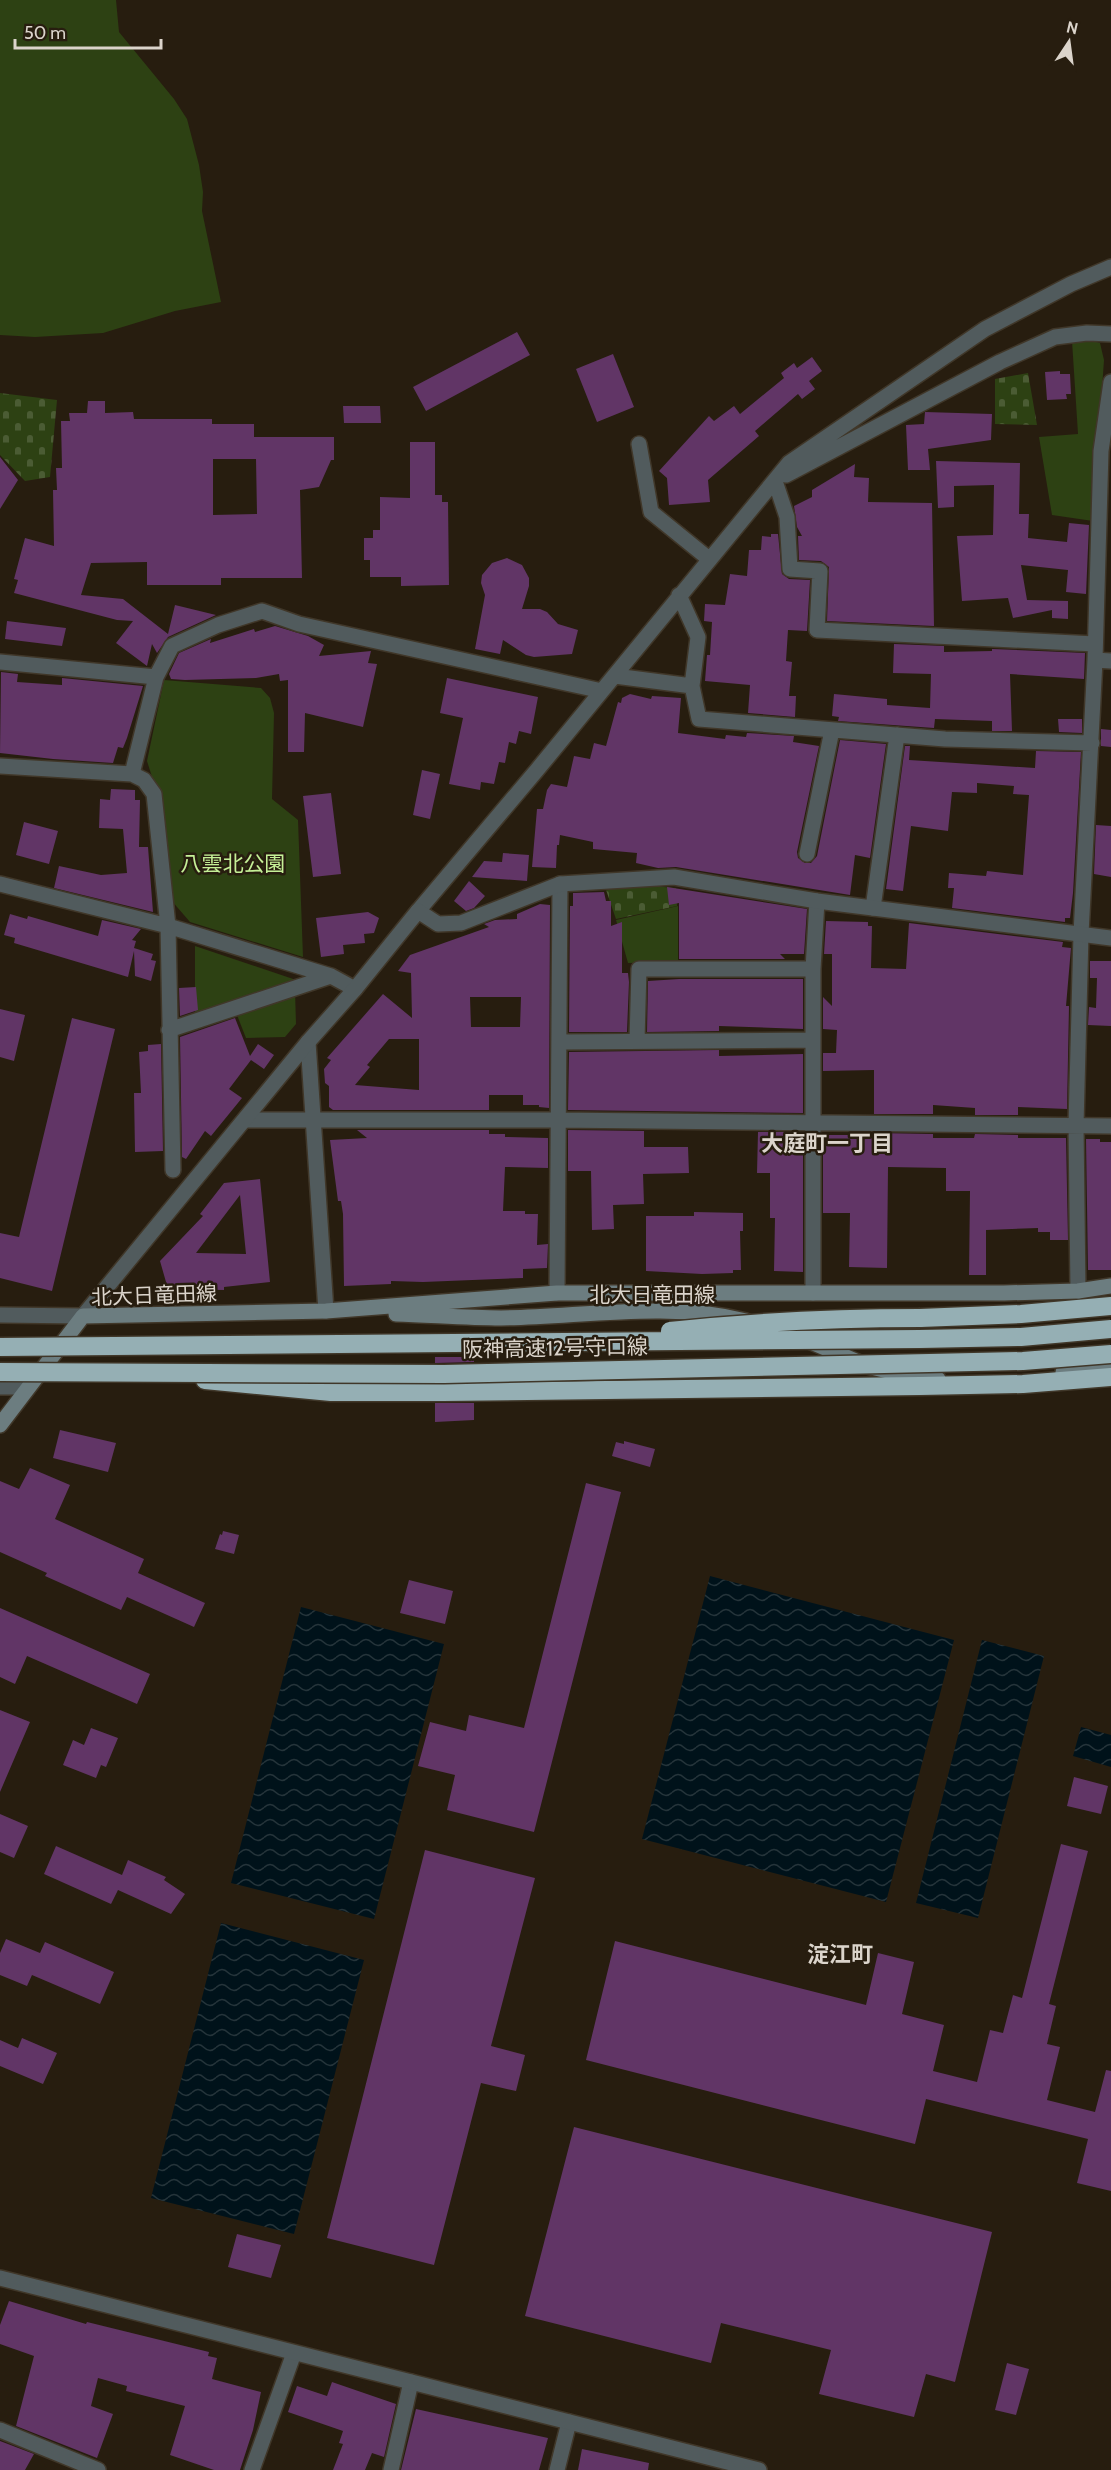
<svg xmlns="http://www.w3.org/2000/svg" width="1111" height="2470" viewBox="0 0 1111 2470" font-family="Cabin,'Noto Sans JP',sans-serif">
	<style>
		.cemetery { fill: url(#cemetery-stones) }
		.green { fill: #2d4113 }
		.water { fill: url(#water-waves) }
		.building { fill: #613566; fill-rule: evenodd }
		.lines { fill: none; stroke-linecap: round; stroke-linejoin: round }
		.minor-casing { stroke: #403729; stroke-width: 18 }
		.tertiary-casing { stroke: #403729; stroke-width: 18 }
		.secondary-casing { stroke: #403729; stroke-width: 18 }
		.motorway-casing { stroke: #403729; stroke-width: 21 }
		.minor { stroke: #515b5d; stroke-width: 15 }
		.tertiary { stroke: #515b5d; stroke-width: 15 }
		.secondary { stroke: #6c7d80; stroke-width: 15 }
		.motorway { stroke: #95afb4; stroke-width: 18 }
		.motorway-bridge-casing { stroke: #403729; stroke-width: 21; stroke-linecap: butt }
		.motorway-bridge { stroke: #95afb4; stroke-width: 18 }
		.labels { text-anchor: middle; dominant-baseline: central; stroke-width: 5; stroke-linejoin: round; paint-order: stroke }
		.park-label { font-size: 21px; fill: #c5f097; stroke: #271d0f }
		.street-label { font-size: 21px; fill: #dbd4cb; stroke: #271d0f }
		.neighbourhood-label { font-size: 22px; font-weight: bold; fill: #dbd4cb; stroke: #271d0f }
	</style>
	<defs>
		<pattern id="cemetery-stones" width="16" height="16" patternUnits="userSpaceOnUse" patternTransform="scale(1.5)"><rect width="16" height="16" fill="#2d4113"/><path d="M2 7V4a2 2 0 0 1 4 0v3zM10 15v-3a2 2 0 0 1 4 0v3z" fill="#4b5c34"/></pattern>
		<pattern id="water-waves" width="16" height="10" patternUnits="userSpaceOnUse" patternTransform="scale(1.5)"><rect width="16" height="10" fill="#00121a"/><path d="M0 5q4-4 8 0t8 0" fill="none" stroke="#25343a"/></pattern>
	</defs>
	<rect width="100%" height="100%" fill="#271d0f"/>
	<path class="cemetery" d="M1028,373L1037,425L995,424V379Z
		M0,393L57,400L50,477L25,481L0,455Z
		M614,883L676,888L677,906L616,919L604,884Z"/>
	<path class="green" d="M0,0H116L119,32L174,99L187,119L199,165L203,192L202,211L221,302L175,311L103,333L35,337L0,335Z
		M1086,339L1100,343L1104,360L1093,521L1052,515L1039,437L1078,434L1072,341Z
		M164,680L261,688L270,698L274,713L272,799L298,820L303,957L190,922L171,900L158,796L147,761Z
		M678,906V962L628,963L616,920Z
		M195,946L302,982L195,1013Z
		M295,990L296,1024L285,1037L246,1038L235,1010Z"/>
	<path class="water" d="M710,1576L954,1640L886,1902L642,1839Z
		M301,1607L444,1644L374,1919L231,1883Z
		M982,1640L1044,1656L978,1918L916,1903Z
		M1081,1727L1111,1735V1767L1073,1756Z
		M221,1923L364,1960L294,2234L151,2198Z"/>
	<path class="building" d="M517,332L530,355L426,411L413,387Z
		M613,354L634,407L597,422L576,369Z
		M812,357L822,371L809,381L815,389L802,399L798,394L755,431L759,436L708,480L710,502L669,505L667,478L659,471L709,416L714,421L734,406L740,414L784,378L781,373L794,363L797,368Z
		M1060,371V374H1070L1071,394H1066L1067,399L1047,400L1045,372Z
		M88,401H105V413L133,412L134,419H212V424H254V437H334V460H331L319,487L300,490L302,578H221V585H147V562L91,563L81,595L123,599L168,634L175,605L216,615L168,637L157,653L152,644L147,666L116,643L133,621L117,620L14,593L18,580L14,579L25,538L54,546L53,490H57L56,468H62L61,421H70L69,413H87ZM213,459H256L257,514L213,515Z
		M343,406H380L381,423H344Z
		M925,412L992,414L991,440L928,449L930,470H908L906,425L924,424Z
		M410,442H435V495H442V502H448L449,585L401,586V577H370V560H364V538H373V530H380V497L410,498Z
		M0,457L18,480L0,509Z
		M936,461L1020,463L1019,514H1029L1028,538L1067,542L1069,523L1089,525L1086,594L1066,592L1068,570L1021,565L1027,600L1068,601V619L1052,618V610L1013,618L1008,598L962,601L957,536L993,535L994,485L954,486V507L938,508Z
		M855,464L854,477L869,478L868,502L932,503L934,626L827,621L829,567L821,561L799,560L798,536H802L797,527L794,506L812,497V490Z
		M771,534H778L782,574L789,579L810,580L807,631L788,630L786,661L792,662L789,696H796L795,717L748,713L750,685L705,681L707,655H710L712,622L704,621L705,604L725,605L730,574L747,576L749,550H761L762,536L771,537Z
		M507,558L522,565L529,578V586L522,609H540L547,612L558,624L578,630L572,654L534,657L526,655L503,640L500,654L475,649L485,595L481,583L482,575L492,563Z
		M7,621L66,628L62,646L5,639Z
		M275,626L308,636L324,645L319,656L371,651L368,663L377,664L363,727L305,713L304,752H288V680L280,681L279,674L256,678L185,680L171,679L169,674L179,653L211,639L210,643L254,629L255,632Z
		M894,644L944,646V652L992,651V649L1085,653L1084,679L1010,674L1012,731H992V721L935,719L934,728L838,721L839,717L832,716L834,694L887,699V705L930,708L931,674L893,673Z
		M1,672L18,674L17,682L62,685V678L143,686L127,738L123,748L118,747L113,763L53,759L0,753Z
		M447,678L538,697L531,734L519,731L516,744L509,742L505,763L499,762L494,784L481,782L480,790L449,784L463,718L440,713Z
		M630,694L651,699L652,696L681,698L678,733L725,739L726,735L746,737L747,733L794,736L793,742L819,746L797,852L798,858L805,863H811L817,856L840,740L886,744L870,858L855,855L850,895L676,867L658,868L636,863L637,853L593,849V842L560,835L559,845H557L556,868L532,867L537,809H543L547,790L551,784L567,787L574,756L590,759L594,743L606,746L618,702L621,703L622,698Z
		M1058,719H1082V733L1059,732Z
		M1101,729L1111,730V747L1101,746Z
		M905,746H910L909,760L1035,768L1036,751L1081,752L1073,893L1070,918H1065V922L952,908L954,888H948L949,873L986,876L987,871L1023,875L1029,795L1013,794L1014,786L977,783V793L952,792L948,831L911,826L903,891L886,889Z
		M422,770L440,774L430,819L413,815Z
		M111,789L135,790V800H140L139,847H148L153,912L54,888L59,866L101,875L127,873L123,829L99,828L100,799L110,800Z
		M331,793L341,874L313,877L303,796Z
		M24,822L58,831L49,864L16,855Z
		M1096,825L1111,826V877L1094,874Z
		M503,853L529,855L527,881L472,877L484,861L502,862Z
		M469,881L485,896L474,908L466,911L454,901Z
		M667,887L807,909L804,954H780L785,959H679V903L669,905Z
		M604,892L606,901H611V926L622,922V973H628L629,982L627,1032H569L570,906H573V893Z
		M540,904L550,905L549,1108L539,1107V1105H523V1095H489V1110H333L329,1107V1086L325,1083L324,1069L331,1060L327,1058L383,994L412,1018L411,973L398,971L410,955L489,927L484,924L495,920L517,919V914ZM470,997H521L520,1027H471ZM389,1039H419V1090L355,1085L370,1067L367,1065Z
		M368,912L379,918L374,933L364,934L365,943L343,945L344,954L321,957L316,918Z
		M10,914L27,919L28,916L98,936L102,920L141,929L132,940L136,941L134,948L153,954L151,960L156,961L151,981L135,976L134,951L128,977L14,943L15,938L4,935Z
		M826,921L868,922V926H872L871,968L906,969L909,923L1063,942L1062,947L1071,948L1066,1006H1069L1067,1109L1018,1107V1115H975V1108L933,1105V1114H874V1070L823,1071V1053H836L837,1030L823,1029V997L832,1006V954H824Z
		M1090,961H1111V1026L1088,1025L1089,1007L1096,1008L1097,978H1090Z
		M679,979H803V1029L719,1026V1031L647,1032L648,981Z
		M196,987L198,1010L180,1016L179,988Z
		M0,1009L25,1015L14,1061L0,1057Z
		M72,1018L115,1029L52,1291L0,1278V1233L19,1237Z
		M235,1018L250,1056L258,1044L274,1055L264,1069L251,1060L229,1089L242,1098L211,1136L205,1131L186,1159L182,1157L180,1037Z
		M161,1044L163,1151L135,1152L134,1093H141L139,1052L148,1051V1045Z
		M719,1050V1056L803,1054V1113L568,1110L569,1052Z
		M357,1130H489V1134H505V1137L548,1138V1168L505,1167L503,1211H525V1214H538L537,1245L548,1244L547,1268L523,1269V1278L423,1282L391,1281V1284L344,1286L343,1214L341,1201H338L330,1140L367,1138Z
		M568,1130L644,1131V1147H688L689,1173L643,1174L644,1204L613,1205L614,1229L592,1230L591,1171H568Z
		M758,1132H803V1272L774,1271L775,1218H770V1173H757Z
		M874,1133L933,1134V1138H974L975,1134L1018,1135V1138H1066L1068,1240H1050V1232H1038V1228L986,1230V1275H969L970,1191H946V1168L888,1167L887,1268L849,1267L850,1213H823V1135H874Z
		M1086,1139H1100V1142H1111V1270H1088Z
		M260,1179L270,1282L224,1287V1290L168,1289L160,1261L203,1216L200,1214L224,1183ZM240,1195L246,1254L196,1253Z
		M694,1212L743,1213V1231H740L741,1270H733V1273L702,1274L646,1271V1216H694Z
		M435,1357H474V1362L435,1363Z
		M435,1403H474V1420L435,1422Z
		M60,1430L116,1443L108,1472L53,1458Z
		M624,1441L655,1449L650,1467L612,1456L616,1442L624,1444Z
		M30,1468L70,1485L55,1519L144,1559L138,1573L205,1603L194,1627L127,1597L121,1610L45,1576L47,1573L0,1552V1481L19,1489Z
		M586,1483L621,1492L534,1832L447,1810L455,1775L418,1766L430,1722L466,1731L469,1715L524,1728Z
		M223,1531L239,1535L234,1554L215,1549L220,1534L222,1535Z
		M409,1580L453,1591L445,1624L400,1613Z
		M0,1608L150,1674L137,1704L27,1656L15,1684L0,1677Z
		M0,1710L30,1722L0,1792Z
		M91,1728L118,1738L106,1767L101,1765L96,1778L63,1765L73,1740L84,1745Z
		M1074,1777L1108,1786L1101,1814L1067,1806Z
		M0,1814L28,1826L14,1858L0,1852Z
		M1061,1844L1088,1851L1049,2004L1056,2006L1047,2044L1060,2047L1047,2100L1095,2112L1106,2070L1111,2071V2191L1077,2183L1088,2139L926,2099L915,2144L586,2060L615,1941L866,2005L878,1953L914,1962L902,2014L944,2025L933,2071L977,2082L990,2030L1003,2033L1013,1995L1022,1998Z
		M56,1846L122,1875L128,1860L166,1877L164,1880L185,1894L171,1914L118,1890L111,1904L44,1874Z
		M425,1850L535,1878L491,2046L525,2055L516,2091L481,2083L434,2265L327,2238Z
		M6,1939L40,1953L45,1942L114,1972L100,2004L32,1975L27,1986L0,1975V1953Z
		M22,2038L57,2053L43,2084L0,2066V2040L18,2048Z
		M574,2127L992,2232L955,2382L926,2374L914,2417L819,2394L831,2350L721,2323L711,2363L525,2316Z
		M237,2234L281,2245L271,2278L228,2267Z
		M9,2301L86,2324L87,2322L209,2352L208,2356L217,2358L212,2379L261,2392L253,2430L240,2470H214L170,2455L185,2406L126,2391L127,2386L98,2378L91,2406L113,2414L97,2458L16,2426L34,2356L0,2344V2325Z
		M1007,2363L1029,2369L1016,2415L995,2410Z
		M332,2382L396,2404L384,2457L372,2453L365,2470H333L343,2444L339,2443L343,2431L288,2412L297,2386L327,2396Z
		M416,2409L548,2438L539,2470H401Z
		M0,2441L34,2454L25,2470H0Z
		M582,2449L649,2463L648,2470H578Z"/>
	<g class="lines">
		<g class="minor-casing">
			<path id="minor" d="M1111,382L1101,451L1095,660L1111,661
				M639,444L651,512L709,559
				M786,475L1000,362L1055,337L1087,333L1111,334
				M775,481L787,517L790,569L820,571L817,630L1095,644
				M679,595L698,637L692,686
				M0,662L156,677
				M615,676L692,686L699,719L945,739L1092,743
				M0,766L132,774L156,677L172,646L218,625L262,611L299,624L602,691
				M132,774L144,780L154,794L168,926L173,1170
				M807,854L832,730
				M0,884L168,926L331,976L355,989
				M873,908L897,735
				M418,911L537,770L789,463L985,329L1071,284L1111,267
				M169,1030L331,976
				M637,1040L639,969H813
				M308,1042L326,1311
				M560,1042L812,1040
				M245,1120H557L1111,1126
				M1078,1291L1076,1125L1081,934L1095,660
				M557,1293L560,884
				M813,1293V969L817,901
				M0,1315L83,1316
				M0,1387H28
				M0,2430L98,2470
				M252,2470L294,2353
				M391,2470L411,2382
				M557,2470L569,2422"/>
		</g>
		<g class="tertiary-casing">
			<path id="tertiary" d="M83,1316L308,1042L355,989L418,911L438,924L461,923L560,884L674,877L817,901L1111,938
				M0,2278L759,2470"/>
		</g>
		<g class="secondary-casing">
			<path id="secondary" d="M396,1314C431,1315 466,1318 501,1318C582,1317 667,1301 746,1321
				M809,1341L867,1366L896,1373L938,1379
				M1063,1372L1111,1367
				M0,1425L83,1316L326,1311L557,1293H1004L1078,1291L1111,1286"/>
		</g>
		<g class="motorway-casing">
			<path id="motorway" d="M920,1318L1021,1314L1111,1306
				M205,1380L331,1392H443L920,1386L1023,1384L1111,1377"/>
		</g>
		<use href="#minor" class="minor"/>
		<use href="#tertiary" class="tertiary"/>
		<use href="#secondary" class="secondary"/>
		<use href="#motorway" class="motorway"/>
		<g class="motorway-bridge-casing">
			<path id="motorway-bridge" d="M670,1331C754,1322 836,1318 920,1318
				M0,1347L920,1339L1021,1337L1111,1329
				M0,1372L444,1374L1023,1361L1111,1354"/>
		</g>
		<use href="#motorway-bridge" class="motorway-bridge"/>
	</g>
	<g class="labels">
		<g class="park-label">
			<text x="233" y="863">八雲北公園</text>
		</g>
		<g class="street-label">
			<text x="652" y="1294">北大日竜田線</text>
			<text transform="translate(154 1295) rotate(-2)">北大日竜田線</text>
			<text transform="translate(555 1348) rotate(-1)">阪神高速12号守口線</text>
		</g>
		<g class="neighbourhood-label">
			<text x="827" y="1143">大庭町一丁目</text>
			<text x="840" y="1954">淀江町</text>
		</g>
	</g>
	<g transform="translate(1069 42) rotate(13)" stroke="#271d0f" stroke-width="4.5" paint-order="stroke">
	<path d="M0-4.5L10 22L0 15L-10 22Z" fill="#dbd4cb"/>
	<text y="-9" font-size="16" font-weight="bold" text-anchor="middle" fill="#dbd4cb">N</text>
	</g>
	<path d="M15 39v9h146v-9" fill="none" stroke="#dbd4cb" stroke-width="3"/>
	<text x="24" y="39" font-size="18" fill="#dbd4cb" stroke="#271d0f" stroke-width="4.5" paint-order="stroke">50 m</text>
</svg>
